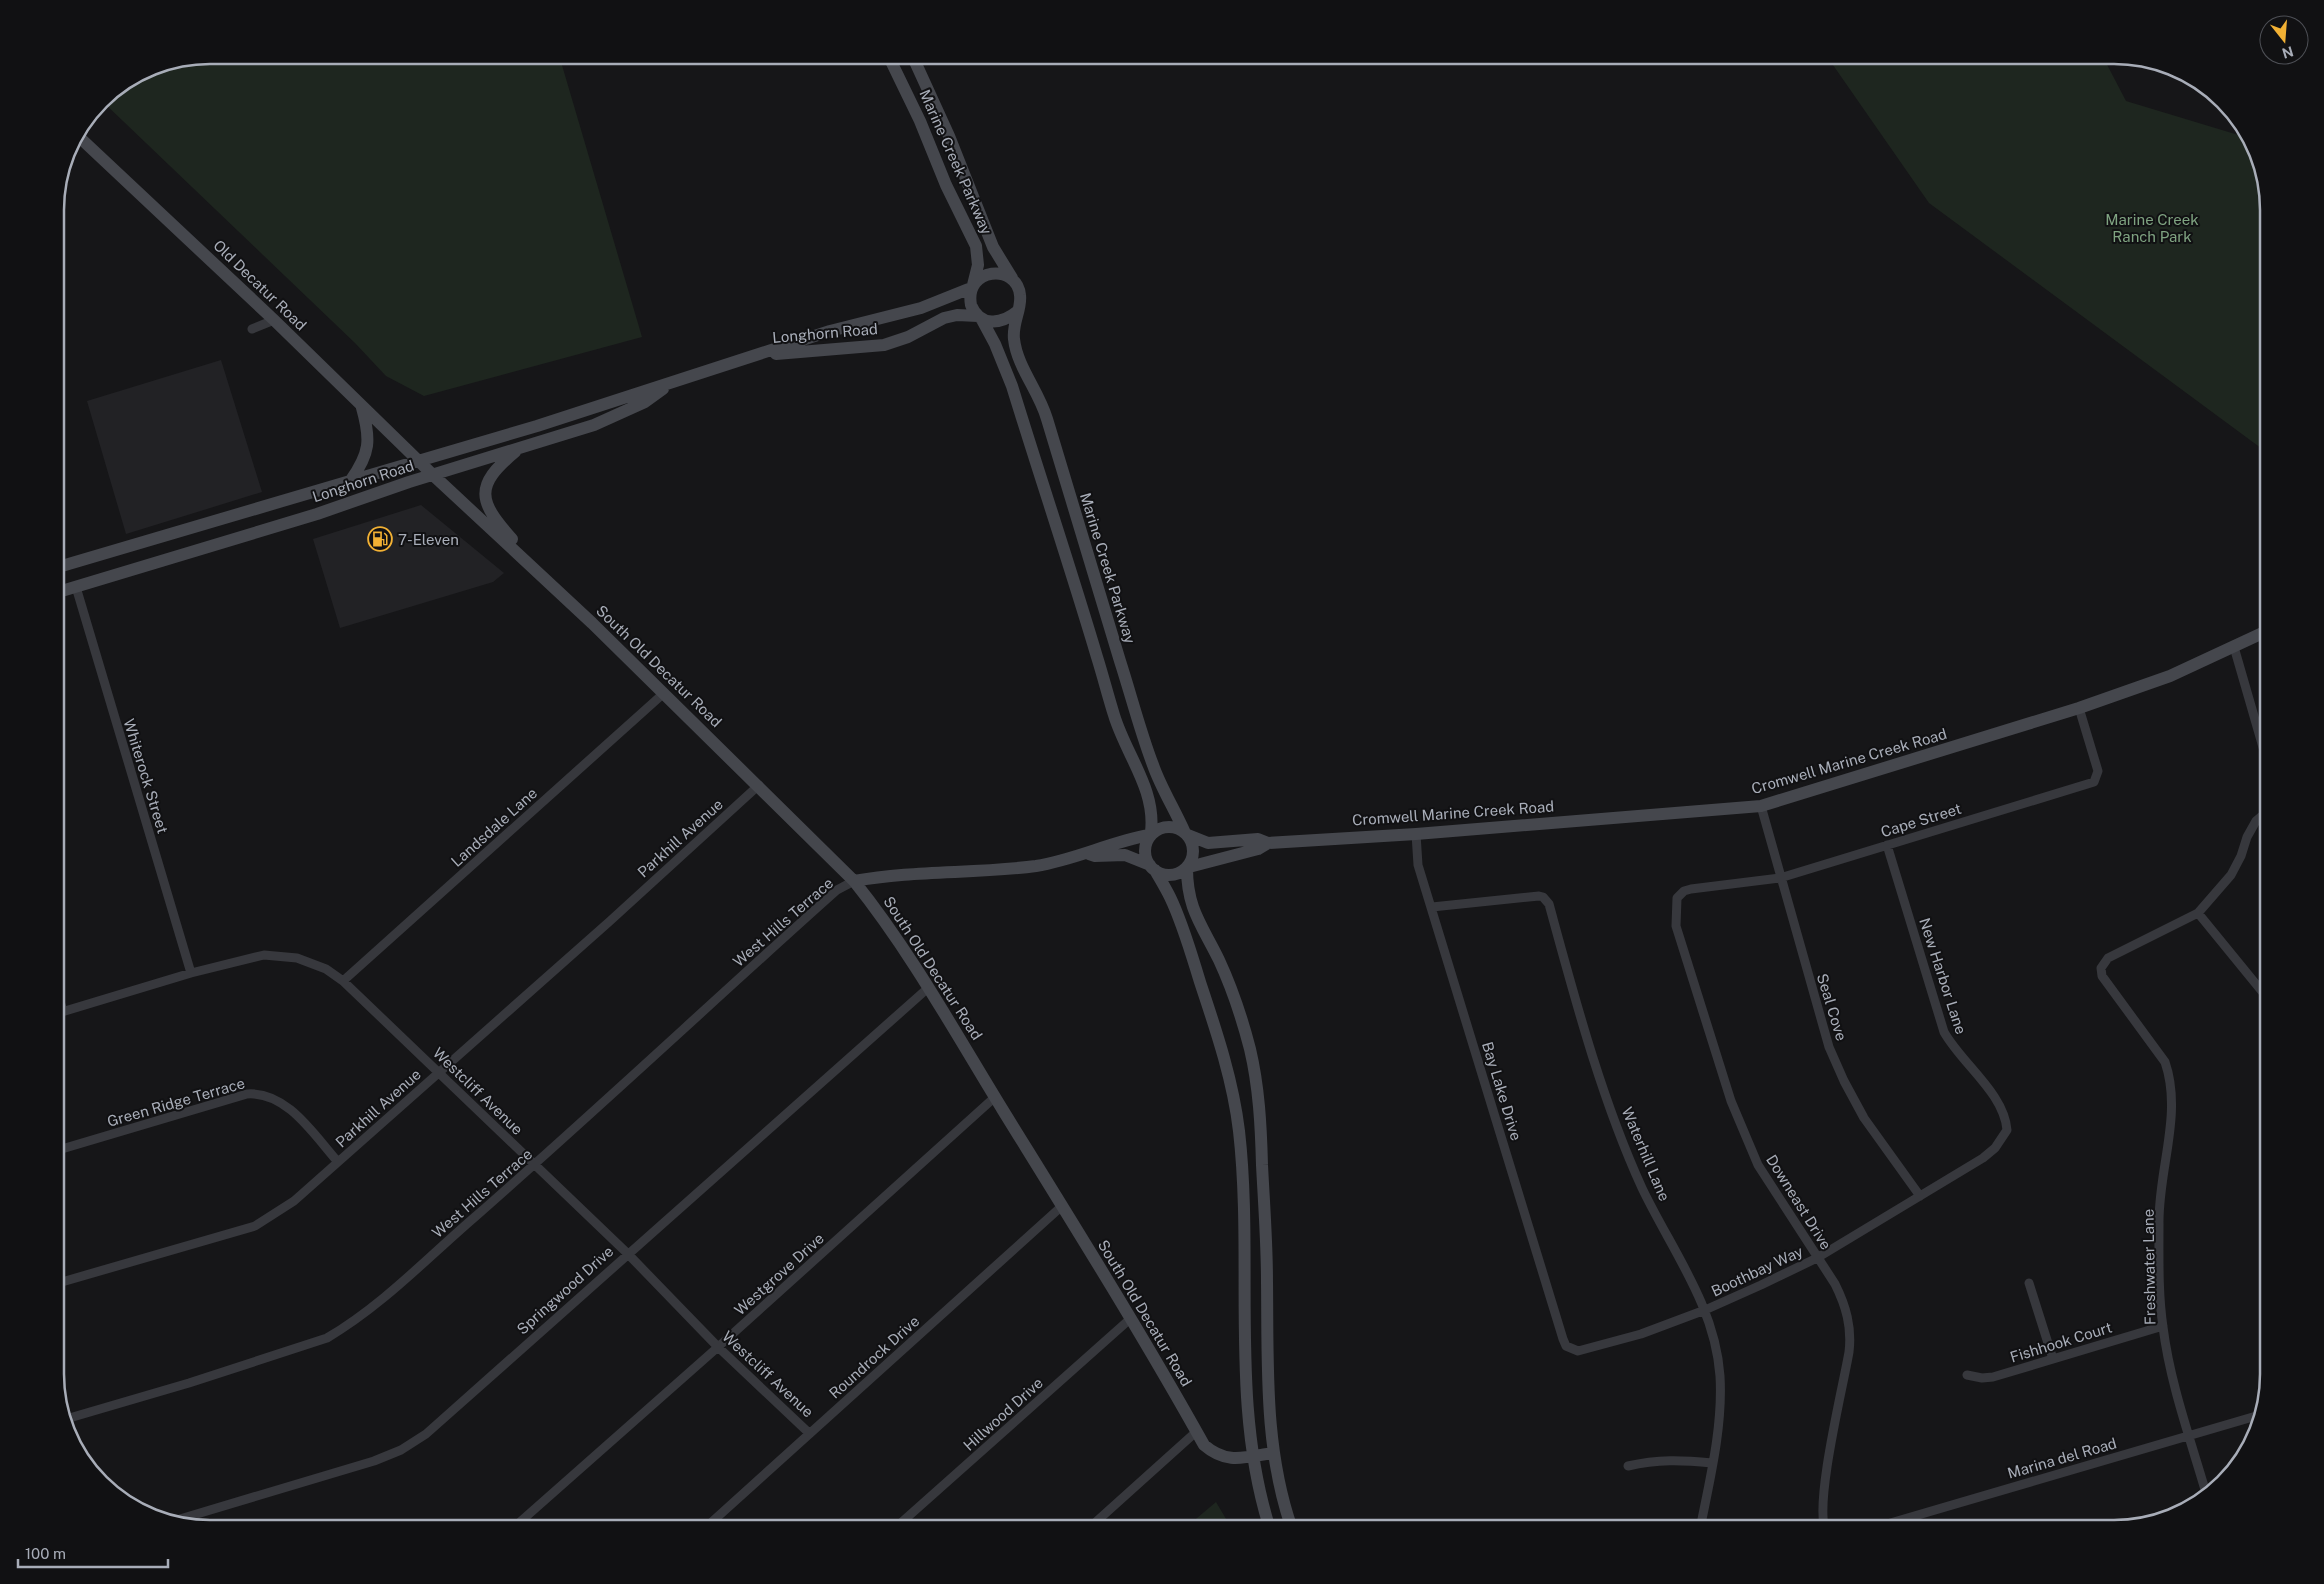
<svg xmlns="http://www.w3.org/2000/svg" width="2324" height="1584" viewBox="0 0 2324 1584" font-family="'Public Sans',sans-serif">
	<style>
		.built { fill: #222225 }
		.green { fill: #1e261f }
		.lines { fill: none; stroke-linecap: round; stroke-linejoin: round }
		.street { stroke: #37383d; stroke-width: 9 }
		.secondary { stroke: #45474d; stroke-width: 12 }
		.labels { text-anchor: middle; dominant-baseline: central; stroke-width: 4; stroke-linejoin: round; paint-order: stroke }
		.street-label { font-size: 15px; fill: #a8adb8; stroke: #111113 }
		.park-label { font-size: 15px; fill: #7fa381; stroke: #111113 }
		.poi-label { font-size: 15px; fill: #a8adb8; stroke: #111113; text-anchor: start }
		.rim { fill: none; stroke: #a8adb8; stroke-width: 2.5 }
	</style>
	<rect width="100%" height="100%" fill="#161618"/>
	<path class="built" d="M221,360L262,492L126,534L87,401Z
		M421,505L504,573L493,582L340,628L313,539Z"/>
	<path class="green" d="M209,55H559L642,337L424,396L386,376L355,343L101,100L151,67Z
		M1826,55H2102L2126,101L2245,137L2249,136L2253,141L2269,209V454L1929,203Z
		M1216,1502L1232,1529H1184Z"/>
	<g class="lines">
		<path class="street" d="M252,329L274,320
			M76,587L191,973
			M2234,647L2269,768
			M1761,806L1829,1047L1844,1081L1864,1118L1920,1196
			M1416,834L1418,865L1563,1339L1566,1346L1578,1351L1641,1334L1705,1310L1761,1285L1817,1258L1983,1158L1995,1148L2007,1130C2004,1093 1962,1064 1944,1032L1887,845
			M1432,907L1539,896L1543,897L1549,904C1575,999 1601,1098 1642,1188C1671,1249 1715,1305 1720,1376C1723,1426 1710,1479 1700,1529
			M2198,913L2269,1000
			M343,981L664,693
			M55,985L63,1011
			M55,1014L191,973L264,955L297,958L326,969L343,981L627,1253L718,1347L809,1433
			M55,1151L247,1094C287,1091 314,1135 338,1162
			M2029,1283L2053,1359
			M55,1284L255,1226L294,1201L610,921L759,785
			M1967,1375L1982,1378L1993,1377L2163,1326
			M66,1419L189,1383L327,1338C383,1305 427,1258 476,1216C598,1109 716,998 837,890L854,881
			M1628,1466C1658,1459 1682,1460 1712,1463
			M2206,1493C2190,1438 2170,1383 2163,1327C2158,1293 2159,1258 2159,1224C2158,1170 2183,1114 2165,1062L2102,976L2101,968L2108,958L2198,913L2231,875L2241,856L2247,837L2256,821L2269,810
			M170,1522L374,1461L401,1450L426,1434L928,988
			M512,1529L718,1347L995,1097
			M704,1529L1062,1206
			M894,1529L1130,1319
			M1088,1529L1197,1431
			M1825,1529C1815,1500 1843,1387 1849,1352C1852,1327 1846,1306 1835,1284L1758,1165L1731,1101L1676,926L1677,898L1684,891L1691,889L1780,878L2094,782L2098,771L2079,708
			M1870,1529L2263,1414"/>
		<path class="secondary" d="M888,55L920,121L946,185L976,246L978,265L973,285
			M912,55L949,136L993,247L1012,278
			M77,135L274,320L433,475L592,623L854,881C911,952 956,1034 1004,1112C1072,1222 1141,1332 1204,1445C1227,1465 1245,1457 1273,1453
			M1018,311C1001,325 980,327 971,305C964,267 1017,263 1020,295C1022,309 1012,323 1014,339C1017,367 1039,391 1047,419C1071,499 1095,580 1120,661C1131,695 1140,731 1153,765C1161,788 1175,810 1185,833
			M981,318L995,344L1012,386C1040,477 1070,566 1097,657C1103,676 1108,696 1114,715C1126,755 1156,789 1151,832
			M776,354L884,345L908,337L944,318L957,315L978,316
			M351,480C370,453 371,440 362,408
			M512,539C478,501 474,486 515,452
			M55,568L537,426L830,331L921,308L971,288
			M55,593L317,514L409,482L594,425L645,402L663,389
			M1145 851a24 24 0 1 1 48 0a24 24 0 1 1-48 0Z
			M1188,835L1208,843L1258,839L1268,843L1416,834L1761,806L2079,708L2170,676L2269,630
			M1089,854L1095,856L1125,855L1150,865
			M1189,867L1258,849L1268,843
			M1187,868C1187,909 1202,925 1219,960C1232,988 1242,1018 1250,1049C1259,1087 1261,1126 1262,1165C1264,1204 1267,1243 1267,1282C1268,1365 1264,1449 1292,1529
			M1155,870C1160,879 1165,887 1170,897C1183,924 1191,953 1200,982C1216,1030 1233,1080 1239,1131C1254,1263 1229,1401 1270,1529
			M854,881C914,870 975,874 1036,866C1075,860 1110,842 1149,835"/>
	</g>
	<defs>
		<g id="fuel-ring" transform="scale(1.25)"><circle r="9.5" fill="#111113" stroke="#f2b134" stroke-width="1.5"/><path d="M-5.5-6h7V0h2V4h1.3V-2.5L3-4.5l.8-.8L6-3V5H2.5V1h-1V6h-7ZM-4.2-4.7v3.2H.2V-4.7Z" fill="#f2b134"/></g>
	</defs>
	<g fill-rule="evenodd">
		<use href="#fuel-ring" x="380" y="539"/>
	</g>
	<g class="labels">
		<g class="street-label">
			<text transform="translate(956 162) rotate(66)">Marine Creek Parkway</text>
			<text transform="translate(260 285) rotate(44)">Old Decatur Road</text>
			<text transform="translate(825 333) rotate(-5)">Longhorn Road</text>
			<text transform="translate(363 481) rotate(-18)">Longhorn Road</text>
			<text transform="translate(1108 568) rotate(73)">Marine Creek Parkway</text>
			<text transform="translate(659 666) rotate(44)">South Old Decatur Road</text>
			<text transform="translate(1849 761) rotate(-16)">Cromwell Marine Creek Road</text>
			<text transform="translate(146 776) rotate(73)">Whiterock Street</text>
			<text transform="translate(1453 813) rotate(-4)">Cromwell Marine Creek Road</text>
			<text transform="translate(1921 820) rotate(-17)">Cape Street</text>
			<text transform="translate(494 827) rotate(-42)">Landsdale Lane</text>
			<text transform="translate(680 838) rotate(-42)">Parkhill Avenue</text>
			<text transform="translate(783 922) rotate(-41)">West Hills Terrace</text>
			<text transform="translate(933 968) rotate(57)">South Old Decatur Road</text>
			<text transform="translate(1943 976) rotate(72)">New Harbor Lane</text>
			<text transform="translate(1832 1007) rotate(73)">Seal Cove</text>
			<text transform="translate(478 1091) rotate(44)">Westcliff Avenue</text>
			<text transform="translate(1502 1091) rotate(73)">Bay Lake Drive</text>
			<text transform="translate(176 1102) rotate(-16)">Green Ridge Terrace</text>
			<text transform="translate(378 1108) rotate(-42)">Parkhill Avenue</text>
			<text transform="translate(1646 1154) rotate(67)">Waterhill Lane</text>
			<text transform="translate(482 1193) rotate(-41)">West Hills Terrace</text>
			<text transform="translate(1799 1202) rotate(58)">Downeast Drive</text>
			<text transform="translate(2149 1267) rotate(-91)">Freshwater Lane</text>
			<text transform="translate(1757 1271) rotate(-25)">Boothbay Way</text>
			<text transform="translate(779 1274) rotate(-42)">Westgrove Drive</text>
			<text transform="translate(565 1290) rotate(-42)">Springwood Drive</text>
			<text transform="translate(1145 1313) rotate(59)">South Old Decatur Road</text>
			<text transform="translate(2061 1342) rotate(-17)">Fishhook Court</text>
			<text transform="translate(874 1357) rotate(-42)">Roundrock Drive</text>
			<text transform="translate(768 1374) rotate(43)">Westcliff Avenue</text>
			<text transform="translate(1003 1414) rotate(-42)">Hillwood Drive</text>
			<text transform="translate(2062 1458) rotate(-16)">Marina del Road</text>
		</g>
		<g class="park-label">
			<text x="2152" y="219">Marine Creek<tspan x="2152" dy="17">Ranch Park</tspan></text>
		</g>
		<g class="poi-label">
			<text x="398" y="539">7-Eleven</text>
		</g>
	</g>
	<path d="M0 0H2324V1584H0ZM210 64H2114A146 146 0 0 1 2260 210V1374A146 146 0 0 1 2114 1520H210A146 146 0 0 1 64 1374V210A146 146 0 0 1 210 64Z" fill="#111113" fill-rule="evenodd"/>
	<path class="rim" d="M210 64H2114A146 146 0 0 1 2260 210V1374A146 146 0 0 1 2114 1520H210A146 146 0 0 1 64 1374V210A146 146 0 0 1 210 64Z"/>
	<g transform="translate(2284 40) rotate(163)"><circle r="24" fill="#111113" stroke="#4d4f55"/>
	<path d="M0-4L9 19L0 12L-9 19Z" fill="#f2b134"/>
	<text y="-8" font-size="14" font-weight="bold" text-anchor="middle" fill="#a8adb8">N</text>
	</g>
	<path d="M18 1559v8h150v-8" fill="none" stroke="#a8adb8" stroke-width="2.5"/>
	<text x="25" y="1559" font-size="15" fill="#a8adb8" stroke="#111113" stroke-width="4" paint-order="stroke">100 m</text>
</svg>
